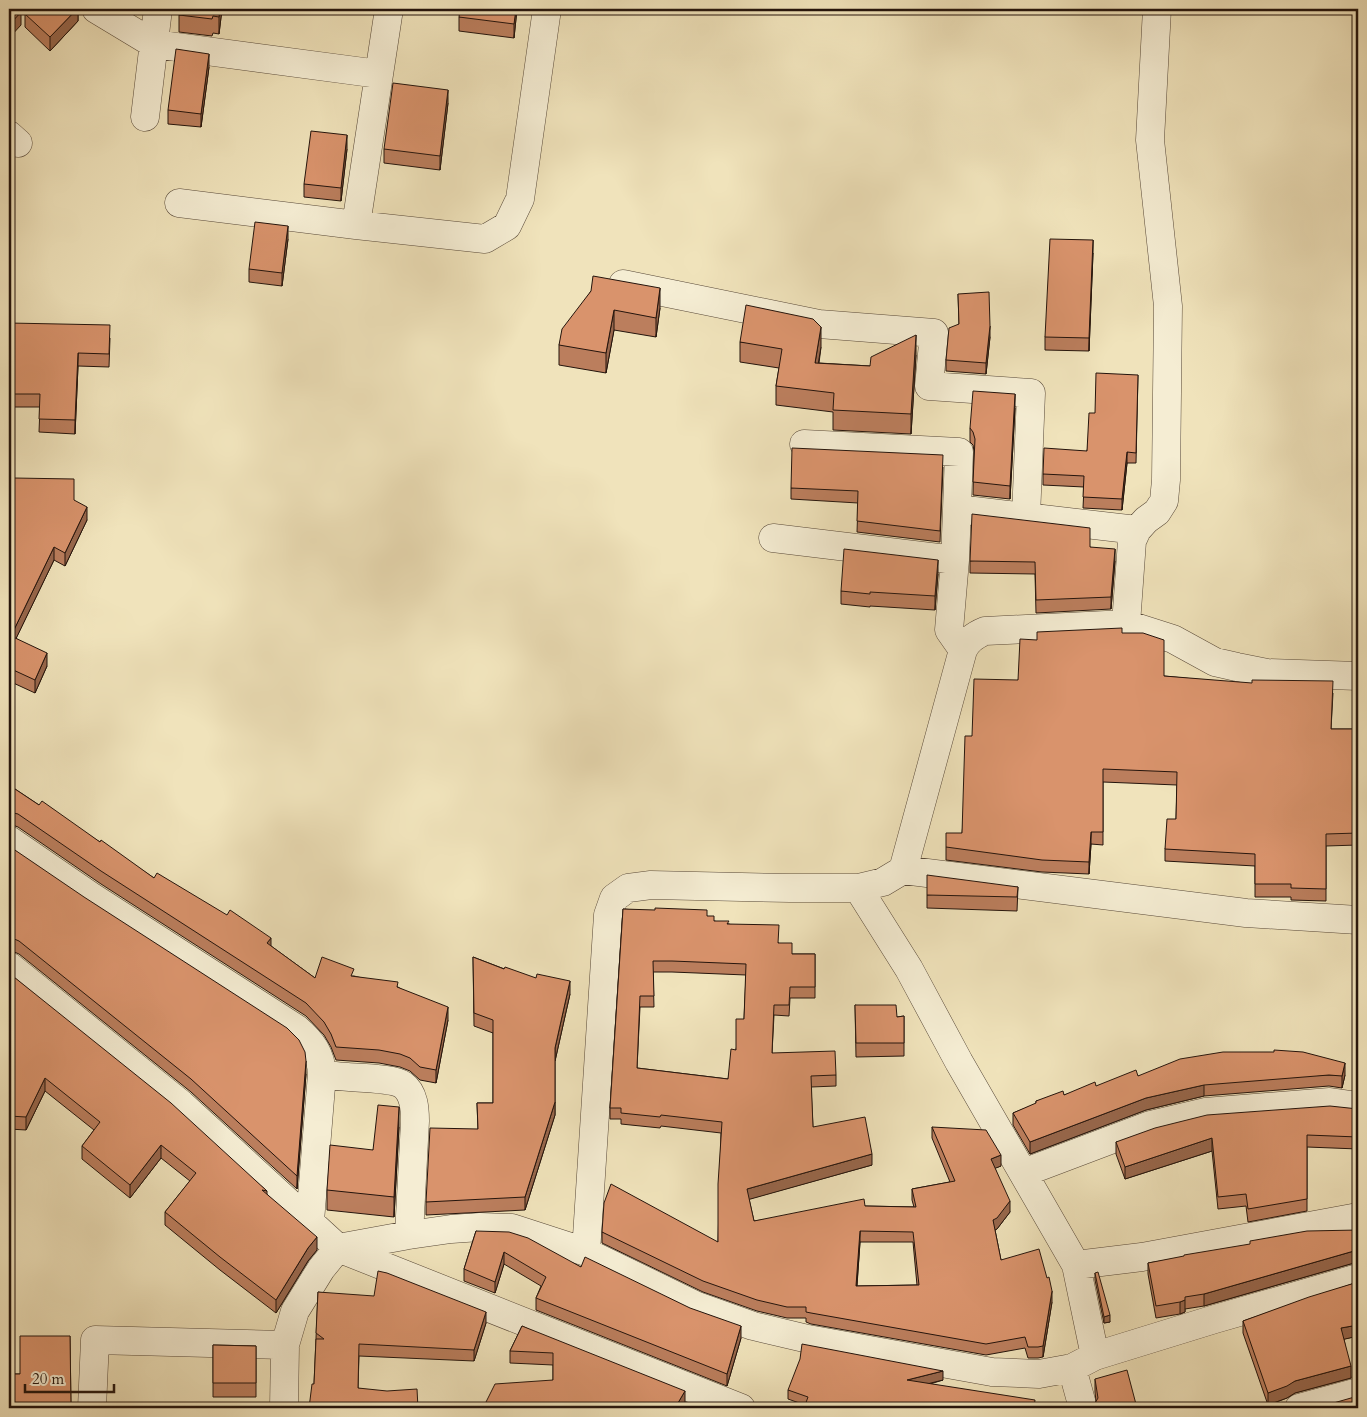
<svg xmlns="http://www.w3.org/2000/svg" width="1367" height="1417" viewBox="0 0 1367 1417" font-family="Cardo,serif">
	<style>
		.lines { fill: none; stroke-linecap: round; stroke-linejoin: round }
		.minor-casing { stroke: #574838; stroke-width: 29 }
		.minor { stroke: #f5edd3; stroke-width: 28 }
		.wall { fill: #bb7e5d; stroke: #24140c; fill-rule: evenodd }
		.shaded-wall { fill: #98674c; stroke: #24140c }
		.building { fill: #d9936c; stroke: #24140c; fill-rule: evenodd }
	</style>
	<rect width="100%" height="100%" fill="#f0e3bb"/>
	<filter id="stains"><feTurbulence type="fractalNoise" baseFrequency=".004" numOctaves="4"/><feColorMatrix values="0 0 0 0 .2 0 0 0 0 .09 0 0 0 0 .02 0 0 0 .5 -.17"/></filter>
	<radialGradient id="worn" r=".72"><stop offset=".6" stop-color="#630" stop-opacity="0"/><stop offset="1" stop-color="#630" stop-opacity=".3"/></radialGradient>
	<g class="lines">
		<g class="minor-casing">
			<path id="minor" d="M96,9L154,44L379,74
				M145,117L158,9
				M9,135L18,143
				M179,203L356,225L485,239L507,226L520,199L547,9
				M356,225L389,9
				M623,284L819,324L934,333L929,386L1031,393L1026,517
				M804,444L959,452L957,509L1137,530
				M773,538L955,560L957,509
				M955,560L949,630L963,650
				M1126,624L1132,541L1137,530L1146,520L1157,512L1164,501L1166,480L1168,306L1150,140L1157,9
				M9,840L92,897L297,1029C312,1042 321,1054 322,1074L310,1221
				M903,870L963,650C967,641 975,635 985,631L1126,624L1173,639L1215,662L1237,667L1267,673L1358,676
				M858,888L909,969L959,1062L1076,1265L1095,1356
				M9,966L181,1104L338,1248L741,1408
				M322,1074C342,1079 390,1076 403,1085C414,1093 415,1109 415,1121L409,1235
				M1023,1173L1150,1125L1205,1112L1330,1102L1358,1106
				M586,1252L608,915L614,898L628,888L651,885L790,888H858L883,882L903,870L1246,913L1358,920
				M1076,1265L1142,1257L1358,1217
				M1072,1368L1083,1408
				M92,1408L95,1340L285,1345
				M284,1408L285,1345L295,1311L321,1269L338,1248L409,1235L451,1229L480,1227L512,1228L586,1252L697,1306L753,1326L808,1339L992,1372L1039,1374L1072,1368L1095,1356L1215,1319L1358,1278
				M1299,1408L1358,1392"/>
		</g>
		<use href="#minor" class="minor"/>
	</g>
	<path class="wall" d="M78,9V21L50,51L25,27V14Z
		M222,9L219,34L213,33L212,36L179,32V15Z
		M517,9L514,38L459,31V17Z
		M209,67L201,127L168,124V110Z
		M448,103L440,170L384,163V149Z
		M347,149L341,201L304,197V184Z
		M288,239L282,286L249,282V269Z
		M1093,253L1089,351L1045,350V337Z
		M591,291L660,308L656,337L614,330L606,373L559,365V345Z
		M958,294L990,337L986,374L946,371V360L959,324Z
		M9,323L110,338L109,367L78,366L75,434L39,432L40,407H9Z
		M740,342L821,347L819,363L870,366L916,355L911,434L833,430V412L776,405V386L779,368L740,362Z
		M1138,375L1136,463H1127L1122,510L1083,508L1084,487L1043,485V474L1087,451L1095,413Z
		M1015,408L1010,499L973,495L974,451L973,445L970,442V428Z
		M9,447L14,478L74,500L87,520L65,566L54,560L16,638L47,666L35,693L9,681Z
		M943,467L940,542L857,532L858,503L791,499V488Z
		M1090,547L1115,561L1111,609L1036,613L1035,574L970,573V561Z
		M938,574L935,610L870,606V607L841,604V591Z
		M1122,633L1164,676L1333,693L1331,729H1358V845L1326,846V901L1291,900V897H1255V866L1165,861V849L1176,819L1177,785L1103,782V845L1091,844L1089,874L1042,872L946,860V847L962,833L972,736L1018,680L1037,640Z
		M9,785L39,805L100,842L154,878L271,946L315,978L354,976L398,987L448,1020L436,1083L420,1080L410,1071L400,1067L379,1063L336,1060L331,1047L324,1035L306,1016L101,884L18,827L10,824Z
		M9,846L306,1074L297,1189L191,1092L19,954L12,951H9Z
		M1018,887L1017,911L927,908V895Z
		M623,909L707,916L714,921L729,924L779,943L792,954H815V998H790L789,1016L774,1015L772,1053L836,1075V1086L811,1087L813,1127L872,1165L749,1199L754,1221L865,1206L914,1207L912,1200V1189L950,1182L932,1138V1127L1001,1166L995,1168L1010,1212L997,1229L995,1230L1001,1260L1052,1302L1043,1357L1038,1358H1028L1025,1348L986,1355L811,1324L806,1322V1318H787L757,1311L703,1292L602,1243V1232L718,1242L721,1133L661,1126L660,1128L621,1124V1119H610V1108ZM653,972H672L746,975L744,1019L728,1079L637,1068L640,1007H654ZM860,1242H913L917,1285L857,1286Z
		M473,957L570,994L555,1061V1115L525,1210L426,1215V1202L478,1129L477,1103H493V1033L474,1026Z
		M9,973L267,1191V1194L317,1250L308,1261L276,1313L220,1270L165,1225V1212L190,1181L161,1158L130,1198L82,1159V1146L94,1130L45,1091L26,1130L9,1129Z
		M855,1005L897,1017L904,1016V1056L856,1057Z
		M1345,1075L1342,1088L1329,1086L1204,1096L1146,1110L1030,1154L1013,1125V1113L1036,1104V1101L1064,1095L1138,1076Z
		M1356,1109H1358V1149L1307,1147V1211L1248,1222L1246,1206L1218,1209L1212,1151L1125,1179L1116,1154V1142Z
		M399,1127L394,1217L327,1210V1190Z
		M1358,1230V1263H1354L1204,1306L1185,1309V1312L1180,1314L1156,1318L1148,1274V1263Z
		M476,1231L581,1267L741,1338L727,1386L536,1310V1298L541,1286L504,1264L495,1293L464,1281V1269Z
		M1095,1273L1110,1322L1104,1323L1095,1280Z
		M1358,1282V1336L1344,1339L1351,1378L1295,1393L1287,1398L1268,1405L1243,1333V1321Z
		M318,1292L486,1323L474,1361L359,1356L358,1388L418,1408L314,1384Z
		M522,1326L685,1403L682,1408H484V1406L553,1380V1365L510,1363V1351Z
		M70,1336L71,1408H12V1374H20Z
		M213,1345L256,1346V1397H213Z
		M1095,1379L1137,1408L1094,1405L1096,1401L1095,1392Z
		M943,1380L930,1384L1035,1408L805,1405L788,1399V1390Z"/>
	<path class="shaded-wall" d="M77,9H78V21L50,51V37Z
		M220,9H222L219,34V17Z
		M516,9H517L514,38V24Z
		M21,12V25L9,38V25Z
		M209,54V67L201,127V114Z
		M448,90V103L440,170V156Z
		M347,135V149L341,201V188Z
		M288,226V239L282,286V273Z
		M1093,240V253L1089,351V338Z
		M660,288V308L656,337V318Z
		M614,310V330L606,373V353Z
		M990,326V337L986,374V363Z
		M821,327V347L815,383V363Z
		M916,335V355L911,434V414Z
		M78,353V366L75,434V420Z
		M1015,394V408L1010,499V486Z
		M1127,452V463L1122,510V499Z
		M87,507V520L65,566V553Z
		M54,547V560L11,649V636Z
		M1115,549V561L1111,609V597Z
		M938,560V574L935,610V596Z
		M47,653V666L35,693V680Z
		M10,811V824L9,825V812Z
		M1091,832V844L1089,874V862Z
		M271,938V951L267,943Z
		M570,981V994L555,1061V1048Z
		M448,1007V1020L436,1083V1070Z
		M306,1061V1074L297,1189V1176Z
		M1345,1063V1075L1342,1088V1076Z
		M45,1078V1091L26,1130V1117Z
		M1204,1085V1096L1146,1110L1030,1154V1142L1146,1098Z
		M555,1102V1115L525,1210V1197Z
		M399,1107V1127L394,1217V1197Z
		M1212,1138V1151L1125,1179V1167Z
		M161,1145V1158L130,1198V1185Z
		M872,1154V1165L747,1200V1189Z
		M1001,1155V1166L991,1170V1159Z
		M1010,1201V1212L997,1229L993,1231V1220Z
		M860,1231V1242L856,1297V1286Z
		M317,1237V1250L308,1261L276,1313V1300L308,1248Z
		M1354,1251V1263L1204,1306V1294Z
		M504,1252V1264L495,1293V1282Z
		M1052,1291V1302L1043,1357V1346Z
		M1185,1300V1312L1180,1314V1302Z
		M486,1312V1323L474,1361V1350Z
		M1110,1315V1322L1104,1323V1317Z
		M1358,1325V1336L1341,1340V1328Z
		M741,1326V1338L727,1386V1374Z
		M1351,1366V1378L1295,1393L1287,1398L1268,1405V1393L1295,1381Z
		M943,1371V1380L907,1389V1380Z
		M685,1391V1403L682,1408H675Z"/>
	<path class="building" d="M9,9H18L21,12L9,25Z
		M30,9H77L50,37L25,14Z
		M180,9H220L219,17L213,16L212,19L179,15Z
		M460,9H516L514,24L459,17Z
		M176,49L209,54L201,114L168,110Z
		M393,83L448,90L440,156L384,149Z
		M311,131L347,135L341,188L304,184Z
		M255,222L288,226L282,273L249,269Z
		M1050,239L1093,240L1089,338L1045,337Z
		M593,276L660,288L656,318L614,310L606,353L559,345L562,329L591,291Z
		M989,292L990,326L986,363L946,360L949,328L959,324L958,294Z
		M746,305L813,319L821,327L815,363L870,366L871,357L916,335L911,414L833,410L834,393L776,386L782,349L740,342Z
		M9,323L110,325L109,354L78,353L75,420L39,419L40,394H9Z
		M1096,373L1138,375L1136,453L1127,452L1122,499L1083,497L1084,476L1043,474L1044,448L1087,451L1089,413H1095Z
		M973,391L1015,394L1010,486L973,482L975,439L973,432L970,428Z
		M9,447H14V478L74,479V500L87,507L65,553L54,547L11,636L47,653L35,680L9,668Z
		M792,448L943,455L940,531L857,521L858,491L791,488Z
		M972,514L1090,528V547L1115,549L1111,597L1036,600L1035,562L970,561Z
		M844,549L938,560L935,596L870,592V594L841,591Z
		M1122,628V633H1143L1164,640V676L1252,683V680L1333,681L1331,729H1358V833L1326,834V889L1291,888V884H1255V854L1165,849L1167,819H1176L1177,772L1103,769V832H1091L1089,862L1042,860L946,847V833H962L965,736H972L974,679L1018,680L1020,639L1037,640V632Z
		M9,785L39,805L42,801L100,842L101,840L154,878L157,873L227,915L230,910L271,938L267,943L315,978L322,957L354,969L351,976L398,982L397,987L448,1007L436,1070L420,1067L410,1058L400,1054L379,1050L336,1047L331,1034L324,1022L306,1003L101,871L18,814L9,812Z
		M9,846L84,897L287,1028L299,1040L305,1052L306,1061L297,1176L191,1079L19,941L12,938H9Z
		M927,875L1018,887L1017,897L927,895Z
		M655,908L707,910V916H714V921H729L727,924L779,925L778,943H792V954H815V987H790L789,1005H774L772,1053L835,1051L836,1075L811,1076L813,1127L865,1117L872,1154L747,1189L754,1221L864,1199L865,1206L916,1207L912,1189L955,1181L932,1127L986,1130L1001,1155L991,1159L1010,1201L997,1218L993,1220L1001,1260L1039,1249L1047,1278L1049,1277L1052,1291L1043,1346L1038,1347H1028L1025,1337L986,1344L811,1313L806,1312V1307H787L757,1300L703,1281L602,1232L604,1203L611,1184L718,1242V1184L722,1122L661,1115L660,1117L621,1113V1108H610L623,909L655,910ZM653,961H672L746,964L744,1019H736V1050L731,1049L728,1079L637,1068L640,996H654ZM860,1231L913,1232L919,1285L856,1286Z
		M473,957L504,969L505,967L536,978L537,974L570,981L555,1048V1102L525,1197L426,1202L430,1128L478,1129L477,1103H493V1020L474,1013Z
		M9,973L171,1103L267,1191L262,1190L317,1237L308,1248L276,1300L220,1257L165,1212L196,1173L161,1145L130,1185L82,1146L100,1122L45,1078L26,1117L9,1116Z
		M855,1005H896L897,1017L904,1016V1043H856Z
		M1274,1050L1303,1052L1345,1063L1342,1076L1329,1075L1204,1085L1146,1098L1030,1142L1013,1113L1036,1103V1101L1063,1091L1064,1095L1095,1082L1096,1086L1136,1070L1138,1076L1180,1059L1223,1052H1274Z
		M378,1105L399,1107L394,1197L327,1190L330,1145L373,1150Z
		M1330,1106L1358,1109V1137L1307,1135V1199L1248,1209L1246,1194L1218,1197L1212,1138L1125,1167L1116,1142L1155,1128L1207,1115Z
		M1358,1230V1251H1354L1204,1294L1185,1297V1300L1180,1302L1156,1306L1148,1263L1184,1256V1255L1250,1244V1241L1307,1231Z
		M476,1231L509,1232L528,1238L581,1267L585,1257L690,1308L741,1326L727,1374L536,1298L546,1277L504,1252L495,1282L464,1269Z
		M378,1271L387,1273L486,1312L474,1350L359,1344L358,1388L387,1391L417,1389L418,1408H309L312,1384H314L316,1339H324L316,1333L318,1292L374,1296Z
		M1098,1272L1110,1315L1104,1317L1095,1273Z
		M1358,1282V1325L1341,1328L1351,1366L1295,1381L1287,1386L1268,1393L1243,1321L1309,1297Z
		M522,1326L685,1391L675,1408H488L484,1406L495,1384L553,1380V1353L510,1351Z
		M20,1336H70L71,1406H12V1374H20Z
		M802,1344L943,1371L907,1380L1035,1400L1034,1408H804L808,1397L788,1390L800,1359Z
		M213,1345L256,1346V1383H213Z
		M1127,1370L1137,1408H1091V1407L1094,1405L1098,1398L1095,1379Z
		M1358,1396V1408H1332L1330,1404Z"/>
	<rect width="1367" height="1417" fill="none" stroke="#f0e3bb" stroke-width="30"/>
	<rect x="10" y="10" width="1347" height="1397" fill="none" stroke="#24140c" stroke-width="2.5"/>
	<rect x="15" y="15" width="1337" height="1387" fill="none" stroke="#24140c"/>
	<path d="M25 1384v8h89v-8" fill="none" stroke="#24140c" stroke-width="2.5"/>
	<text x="32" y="1384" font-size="15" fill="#24140c" stroke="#f5edd3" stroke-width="4" paint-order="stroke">20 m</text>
	<rect width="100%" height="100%" filter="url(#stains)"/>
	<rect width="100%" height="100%" fill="url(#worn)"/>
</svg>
